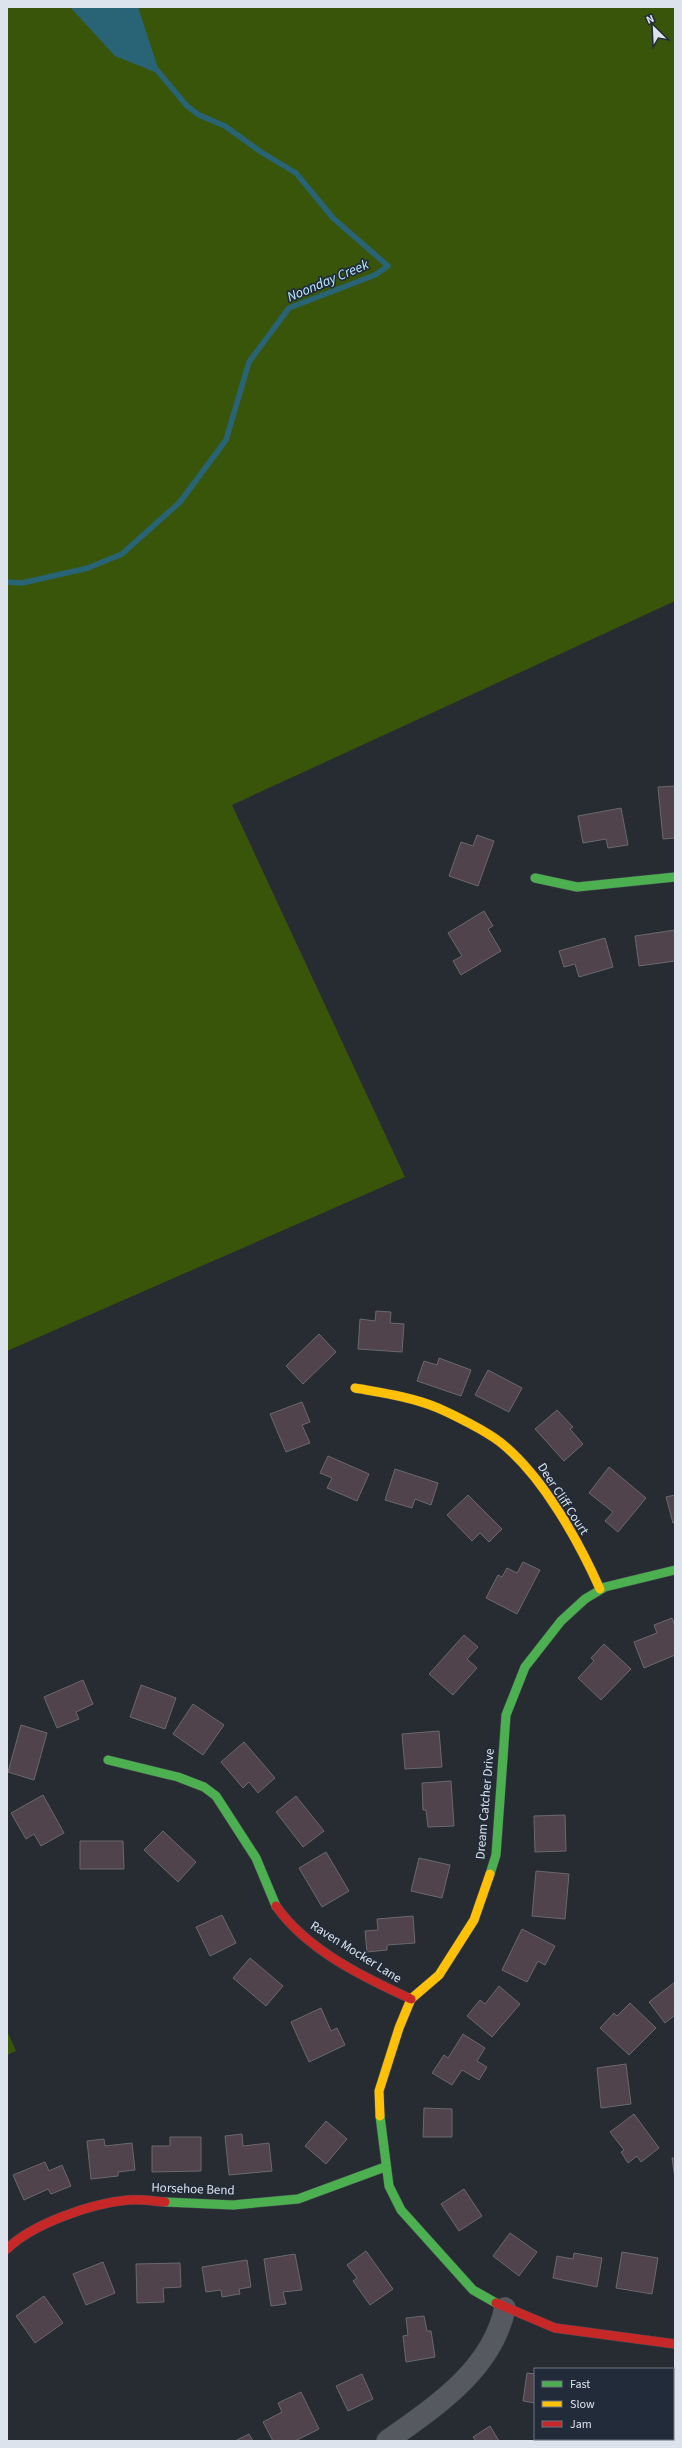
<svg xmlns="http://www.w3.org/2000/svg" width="682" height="2448" viewBox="0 0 682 2448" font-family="'Source Sans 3',sans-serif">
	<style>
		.green { fill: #39550a }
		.water { fill: #296476 }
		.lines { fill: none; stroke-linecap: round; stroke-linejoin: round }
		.stream { stroke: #296476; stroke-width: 5.5 }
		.building { fill: #50434c; stroke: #6b686d }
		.street-casing { stroke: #464a51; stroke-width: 22 }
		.fast-casing { stroke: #464a51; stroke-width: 10 }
		.slow-casing { stroke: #464a51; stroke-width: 10 }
		.jam-casing { stroke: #464a51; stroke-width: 10 }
		.street { stroke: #565a60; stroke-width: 21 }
		.fast { stroke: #4caf50; stroke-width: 9 }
		.slow { stroke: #ffc107; stroke-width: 9 }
		.jam { stroke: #c62828; stroke-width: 9 }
		.labels { text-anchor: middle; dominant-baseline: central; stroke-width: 3.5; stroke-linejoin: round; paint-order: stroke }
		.street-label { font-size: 13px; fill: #dde3ed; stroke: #212b39 }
		.water-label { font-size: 14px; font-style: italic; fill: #b8edff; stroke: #212b39 }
	</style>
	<rect width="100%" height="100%" fill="#272c33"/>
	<path class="green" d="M7,7H675V601L232,805L405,1177L7,1351Z
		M7,2031L16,2051L7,2055Z"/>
	<path class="water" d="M70,7H138L160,74L115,56Z"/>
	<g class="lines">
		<path class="stream" d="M7,582L22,583L88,568L122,554L180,502L226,440L249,362L289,308L375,275L388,266L333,218L296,173L261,152L225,126L199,115L187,106L156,69"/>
	</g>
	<path class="building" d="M675,786V838L663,839L658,787Z
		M621,808L628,845L608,848L606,839L583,843L578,816Z
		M477,835L494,841L478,886L449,876L461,842L473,846Z
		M484,911L493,926L488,929L501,951L461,975L453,961L462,956L448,933Z
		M675,930V961L639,966L635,936Z
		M605,938L613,967L579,977L575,964L564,967L559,951Z
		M376,1311L391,1312L390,1323L404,1324L402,1352L358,1349L360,1319L375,1321Z
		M319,1334L336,1352L303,1384L286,1366Z
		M439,1358L471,1370L461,1396L417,1381L424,1361L437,1365Z
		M488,1370L522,1388L509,1412L475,1395Z
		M302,1402L310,1422L302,1425L310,1443L286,1452L270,1414Z
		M557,1410L573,1427L570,1429L583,1444L564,1461L535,1429Z
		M328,1456L369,1474L357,1501L327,1488L332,1478L320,1473Z
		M609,1467L646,1498L618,1532L605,1521L613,1512L589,1493Z
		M395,1469L438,1483L431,1505L415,1499L412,1508L385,1500Z
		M468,1495L502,1529L489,1542L480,1533L472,1541L447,1515Z
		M675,1495V1522L673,1523L666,1497Z
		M523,1562L540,1570L517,1614L486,1598L498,1575L502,1577L507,1568L517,1573Z
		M672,1618L675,1626V1655L644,1668L634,1642L657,1633L654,1625Z
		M464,1635L478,1647L467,1659L477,1668L453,1695L429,1674Z
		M604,1644L631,1669L601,1700L578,1678L594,1661L591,1658Z
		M83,1680L93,1704L76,1712L79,1719L57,1728L44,1697Z
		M141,1685L176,1698L165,1729L130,1717Z
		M193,1704L224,1725L203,1755L173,1734Z
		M21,1725L47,1733L34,1780L8,1772Z
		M439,1731L442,1767L405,1769L402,1734Z
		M244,1742L275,1778L258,1793L249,1782L243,1788L221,1762Z
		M451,1781L454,1826L428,1827L426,1810H423L422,1783Z
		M43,1795L64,1833L41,1846L34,1834L26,1839L11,1813Z
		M296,1796L324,1831L303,1847L276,1812Z
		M565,1815L566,1851L535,1852L534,1816Z
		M163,1831L196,1862L178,1882L144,1850Z
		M80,1841H123L124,1869H80Z
		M326,1852L349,1891L322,1907L299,1868Z
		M419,1858L450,1865L442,1898L411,1891Z
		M536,1871L569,1874L565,1919L532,1916Z
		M222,1915L236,1943L210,1956L196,1927Z
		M413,1916L415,1943L387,1945V1950L367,1952L365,1931L378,1930L377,1919Z
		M522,1929L555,1946L545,1965L538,1961L527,1982L502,1970Z
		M250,1958L283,1986L266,2006L233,1978Z
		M675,1982V2015L665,2023L649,2002Z
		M499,1986L520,2004L492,2037L467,2016L480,2000L485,2004Z
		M630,2003L656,2028L629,2055L600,2028L614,2013L617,2016Z
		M321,2008L331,2031L337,2028L345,2045L309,2062L291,2022Z
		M463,2034L485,2048L477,2061L487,2067L479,2080L462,2070L452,2085L432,2073L444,2055L448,2058Z
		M626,2064L631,2104L601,2108L597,2068Z
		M424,2108L452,2109V2137H423Z
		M634,2114L659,2148L641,2162L637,2156L628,2163L621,2152L624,2150L610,2132Z
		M326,2121L347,2139L326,2164L305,2146Z
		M242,2134L243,2146L269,2143L272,2171L229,2175L225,2136Z
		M170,2137H201V2171L152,2172V2146H170Z
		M104,2139L105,2146L132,2143L135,2170L118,2172V2176L91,2179L87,2141Z
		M672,2158H675V2178Z
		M45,2162L49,2171L62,2165L71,2186L51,2194L48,2189L24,2200L13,2175Z
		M464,2189L482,2216L459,2231L441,2204Z
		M510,2233L537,2252L519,2276L493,2256Z
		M366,2251L393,2289L370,2305L353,2281L357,2278L347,2265Z
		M622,2252L658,2258L652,2294L616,2288Z
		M574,2253L602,2258L597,2287L553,2278L557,2256L573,2259Z
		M295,2254L302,2290L283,2292L286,2304L271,2306L264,2259Z
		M247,2260L251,2287L239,2289L240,2294L222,2297L221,2290L206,2292L202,2267Z
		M103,2262L115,2293L86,2305L73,2274Z
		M180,2263L181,2287L163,2288L164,2302L137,2303L136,2264Z
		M44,2296L63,2323L35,2343L16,2316Z
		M424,2316L427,2331H431L435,2357L406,2362L403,2336L408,2335L406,2318Z
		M527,2373L535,2374V2403L523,2401Z
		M362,2374L373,2399L348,2411L336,2386Z
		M673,2391H675V2418H673Z
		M301,2392L319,2429L295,2441H273L263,2422L282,2412L278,2403Z
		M490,2426L499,2441H476L473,2437Z
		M249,2434L253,2441H235Z"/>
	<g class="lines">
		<g class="street-casing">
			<path id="street" d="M387,2441C436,2406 492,2370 505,2308"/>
		</g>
		<g class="fast-casing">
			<path id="fast" d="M535,878L577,887L675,877
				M108,1760L178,1777L204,1787L216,1796L256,1858L276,1906
				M490,1874L496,1855L506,1715L525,1667L561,1621L585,1599L605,1587L675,1570
				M380,2116L389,2186L401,2210L473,2290L496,2303
				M165,2202L233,2205L298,2199L385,2167"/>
		</g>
		<g class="slow-casing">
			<path id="slow" d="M355,1388C383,1393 412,1397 438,1408C454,1415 486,1431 500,1442C542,1475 578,1540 600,1589
				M380,2116L379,2091L399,2028L411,1999L439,1975L474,1920L490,1874"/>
		</g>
		<g class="jam-casing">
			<path id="jam" d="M276,1906C307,1950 363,1977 411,1999
				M7,2249C32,2224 92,2203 128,2200C140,2199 153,2201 165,2202
				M496,2303L555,2328L675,2344"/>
		</g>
		<use href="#street" class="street"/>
		<use href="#fast" class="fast"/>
		<use href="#slow" class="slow"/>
		<use href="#jam" class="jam"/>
	</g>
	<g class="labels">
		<g class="street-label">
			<text transform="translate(563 1499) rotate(57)">Deer Cliff Court</text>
			<text transform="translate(485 1804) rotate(-85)">Dream Catcher Drive</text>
			<text transform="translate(356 1952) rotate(32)">Raven Mocker Lane</text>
			<text transform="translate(193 2189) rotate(2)">Horsehoe Bend</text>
		</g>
		<g class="water-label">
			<text transform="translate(328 281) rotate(-23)">Noonday Creek</text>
		</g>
	</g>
	<rect width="682" height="2448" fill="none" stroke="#dde3ed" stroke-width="16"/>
	<rect x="534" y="2368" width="140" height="72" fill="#212b39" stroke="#6c7581"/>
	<rect x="542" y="2381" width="20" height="6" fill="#4caf50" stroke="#6c7581"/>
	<text x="570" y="2388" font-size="12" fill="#dde3ed">Fast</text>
	<rect x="542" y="2401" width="20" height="6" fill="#ffc107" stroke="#6c7581"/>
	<text x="570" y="2408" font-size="12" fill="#dde3ed">Slow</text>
	<rect x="542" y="2421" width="20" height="6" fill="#c62828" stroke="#6c7581"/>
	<text x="570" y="2428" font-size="12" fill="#dde3ed">Jam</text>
	<g transform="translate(654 28) rotate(336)" stroke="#212b39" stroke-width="3" paint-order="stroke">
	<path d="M0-3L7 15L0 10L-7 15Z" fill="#dde3ed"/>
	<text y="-6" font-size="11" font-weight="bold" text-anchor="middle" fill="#dde3ed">N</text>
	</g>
</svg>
